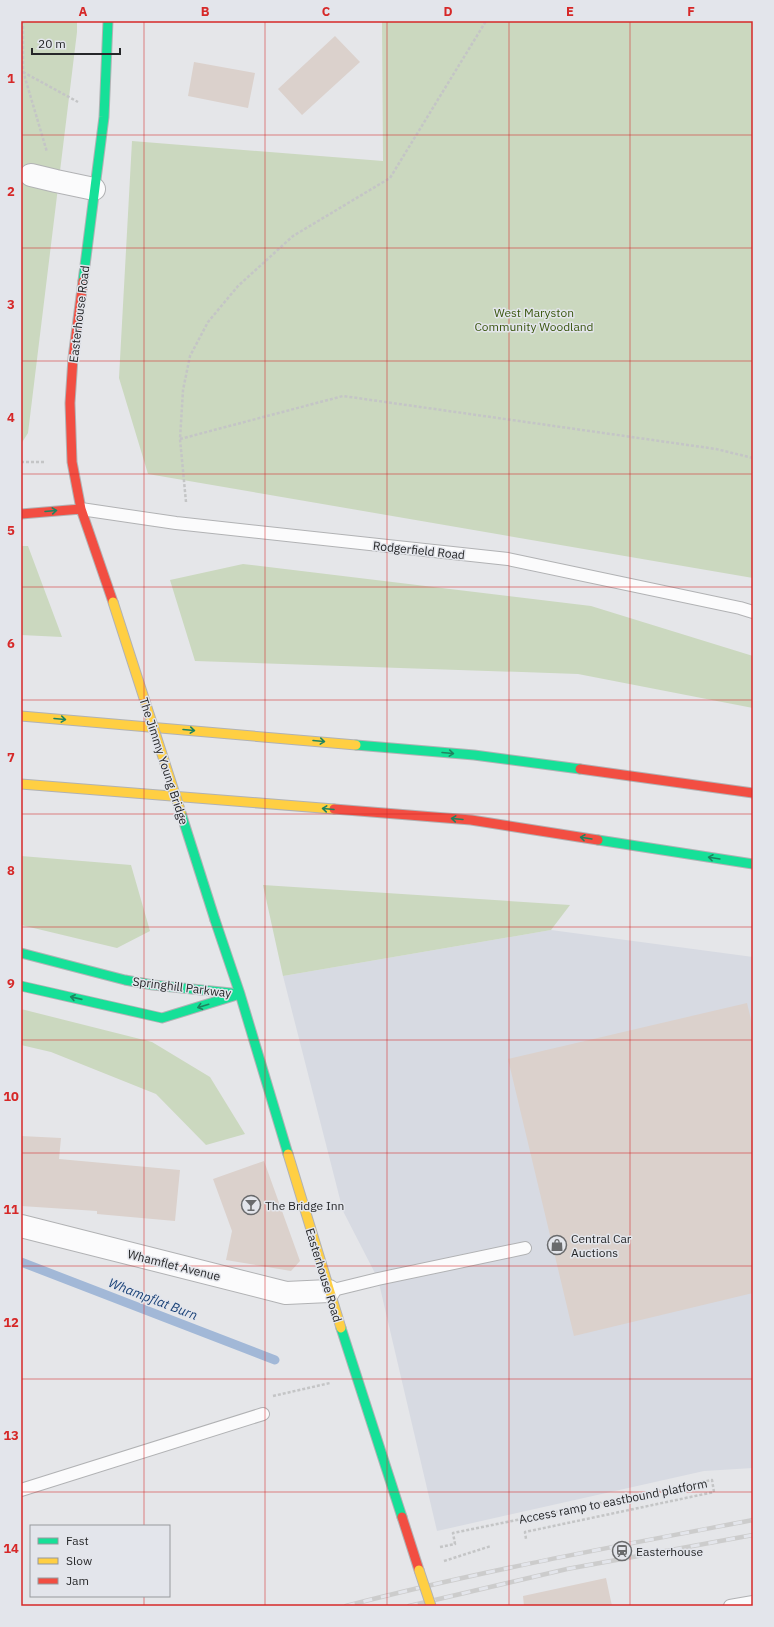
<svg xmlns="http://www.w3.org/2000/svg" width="774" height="1627" viewBox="0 0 774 1627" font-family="'IBM Plex Sans',sans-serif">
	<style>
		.built { fill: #d7dae2 }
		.green { fill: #cbd8bf }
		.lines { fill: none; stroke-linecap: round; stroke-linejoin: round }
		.stream { stroke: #a2b8d7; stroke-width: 9 }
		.building { fill: #dbd1cc }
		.lane-casing { stroke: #b1b2b4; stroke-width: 14 }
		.street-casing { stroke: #b1b2b4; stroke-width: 24 }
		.fast-casing { stroke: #b1b2b4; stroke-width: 11 }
		.slow-casing { stroke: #b1b2b4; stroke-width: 11 }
		.jam-casing { stroke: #b1b2b4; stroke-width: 11 }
		.path { stroke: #c4c5c6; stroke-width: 2.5; stroke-dasharray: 3 2; stroke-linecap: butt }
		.lane { stroke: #fbfbfc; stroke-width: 12 }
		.street { stroke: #fbfbfc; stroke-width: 22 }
		.fast { stroke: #16e098; stroke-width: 9 }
		.slow { stroke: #ffcf43; stroke-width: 9 }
		.jam { stroke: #f24e42; stroke-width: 9 }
		.rail-casing { stroke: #ccc; stroke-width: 4.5 }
		.rail { stroke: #e3e5eb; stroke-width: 3; stroke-dasharray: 9; stroke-linecap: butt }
		.fast-bridge-casing { stroke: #b1b2b4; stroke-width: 11; stroke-linecap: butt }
		.slow-bridge-casing { stroke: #b1b2b4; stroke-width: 11; stroke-linecap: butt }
		.fast-bridge { stroke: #16e098; stroke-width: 9 }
		.slow-bridge { stroke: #ffcf43; stroke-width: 9 }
		.oneway { stroke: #1e8460 }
		.grid { fill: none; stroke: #d62828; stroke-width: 1; stroke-opacity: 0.55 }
		.labels { text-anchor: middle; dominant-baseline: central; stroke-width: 3; stroke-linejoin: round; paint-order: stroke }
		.park-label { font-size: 12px; fill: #3a560e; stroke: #e3e5eb }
		.street-label { font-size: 12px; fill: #262729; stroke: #e3e5eb }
		.poi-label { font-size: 12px; fill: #262729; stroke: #e3e5eb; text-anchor: start }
		.water-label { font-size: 13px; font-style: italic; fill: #1a4278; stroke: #e3e5eb }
		.neatline { fill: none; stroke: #d62828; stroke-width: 1.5 }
		.grid-label { font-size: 13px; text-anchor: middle; font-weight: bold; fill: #d62828 }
	</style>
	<rect width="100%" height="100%" fill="#e5e6e9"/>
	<path class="built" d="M551,930L753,957V1468L704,1471L437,1531L378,1279L343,1211L283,976Z"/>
	<path class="green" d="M21,21H77V32L28,433L21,444Z
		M382,21H753V578L148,474L119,378L132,141L383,161Z
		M21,546H28L62,637L21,635Z
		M243,564L591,606L753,656V708L578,674L195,661L170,580Z
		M21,856L131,865L150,931L117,948L21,925Z
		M263,885L570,905L551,930L283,976Z
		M21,1009L152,1042L210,1077L245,1134L206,1145L156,1094L51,1052L21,1045Z"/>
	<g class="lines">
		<path class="stream" d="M21,1262L275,1360"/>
	</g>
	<path class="building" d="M335,36L360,62L302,115L278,89Z
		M194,62L255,73L248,108L188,96Z
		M747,1003L753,1028V1293L574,1336L508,1059Z
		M21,1136L61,1138L59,1159L180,1170L175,1221L97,1214V1211L21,1206Z
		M264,1161L300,1261L291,1271L226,1260L232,1231L213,1179Z
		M606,1578L612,1606H524L523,1596Z"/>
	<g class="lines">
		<g class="lane-casing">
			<path id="lane" d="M81,509L176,523L508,559L740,608L753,612
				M329,1291L378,1279L525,1248
				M21,1490L263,1414
				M730,1606L753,1602"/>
		</g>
		<g class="street-casing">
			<path id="street" d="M31,175L56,181L94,189
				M21,1226L286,1293L329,1291"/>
		</g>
		<g class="fast-casing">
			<path id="fast" d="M83,281L104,117L108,21
				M356,745L474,755L580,769
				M598,840L753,864
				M215,920L240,994L288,1154
				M21,953L125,980L153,985L231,993
				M21,986L162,1018L240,994
				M341,1328L402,1517"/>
		</g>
		<g class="slow-casing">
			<path id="slow" d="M21,716L356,745
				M21,784L334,809
				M288,1154L341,1328"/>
		</g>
		<g class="jam-casing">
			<path id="jam" d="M83,281L73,358L70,403L72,462L81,509L113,602
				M21,514L81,509
				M580,769L753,793
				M334,809L471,820L598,840
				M402,1517L419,1570"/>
		</g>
		<path class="path" d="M23,21V71L47,152
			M23,72L78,102
			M180,439L343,396L716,449L753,458
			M21,462H46
			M186,502L180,439L183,390L190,356L208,322L238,286L293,236L390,178L486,21
			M273,1396L330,1383
			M440,1547L455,1544L453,1533L712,1480L714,1492L525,1532L526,1539
			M444,1561L491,1546"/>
		<use href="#lane" class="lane"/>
		<use href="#street" class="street"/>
		<use href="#fast" class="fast"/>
		<use href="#slow" class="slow"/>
		<use href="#jam" class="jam"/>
		<g class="rail-casing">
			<path id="rail" d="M346,1606C480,1571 617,1546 753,1520
				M409,1606L567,1569L753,1535"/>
		</g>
		<use href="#rail" class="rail"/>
		<g class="fast-bridge-casing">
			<path id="fast-bridge" d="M181,813L215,920"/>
		</g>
		<g class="slow-bridge-casing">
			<path id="slow-bridge" d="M113,602L181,813
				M419,1570L431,1606"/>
		</g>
		<use href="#fast-bridge" class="fast-bridge"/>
		<use href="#slow-bridge" class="slow-bridge"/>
	</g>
	<defs><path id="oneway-shaft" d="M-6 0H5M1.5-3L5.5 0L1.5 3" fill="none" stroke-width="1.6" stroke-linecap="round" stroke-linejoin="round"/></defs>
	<g class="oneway">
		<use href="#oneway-shaft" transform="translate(51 511) rotate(-5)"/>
		<use href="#oneway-shaft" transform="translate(60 719) rotate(5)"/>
		<use href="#oneway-shaft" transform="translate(189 730) rotate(5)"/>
		<use href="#oneway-shaft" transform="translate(319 741) rotate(5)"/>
		<use href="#oneway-shaft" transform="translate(448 753) rotate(5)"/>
		<use href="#oneway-shaft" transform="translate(328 809) rotate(-175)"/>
		<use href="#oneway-shaft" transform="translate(457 819) rotate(-175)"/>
		<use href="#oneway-shaft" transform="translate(586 838) rotate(-171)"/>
		<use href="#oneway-shaft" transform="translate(714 858) rotate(-171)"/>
		<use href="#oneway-shaft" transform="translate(76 998) rotate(-167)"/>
		<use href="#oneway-shaft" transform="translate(203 1006) rotate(163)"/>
	</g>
	<path class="grid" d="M144,21V1526M265,21V1606M387,21V1606M509,21V1606M630,21V1606M21,135H753M21,248H753M21,361H753M21,474H753M21,587H753M21,700H753M21,814H753M21,927H753M21,1040H753M21,1153H753M21,1266H753M21,1379H753M21,1492H753M144,1596V1606"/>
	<defs>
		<g id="bar-ring" transform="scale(1)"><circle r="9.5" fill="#e3e5eb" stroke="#696a6c" stroke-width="1.5"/><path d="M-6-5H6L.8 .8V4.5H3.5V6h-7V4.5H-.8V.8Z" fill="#696a6c"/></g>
		<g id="shop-ring" transform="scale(1)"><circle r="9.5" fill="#e3e5eb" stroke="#696a6c" stroke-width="1.5"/><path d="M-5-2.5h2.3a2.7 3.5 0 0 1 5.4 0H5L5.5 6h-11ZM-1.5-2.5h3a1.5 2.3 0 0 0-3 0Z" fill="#696a6c"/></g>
		<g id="station-ring" transform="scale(1)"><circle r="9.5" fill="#e3e5eb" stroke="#696a6c" stroke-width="1.5"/><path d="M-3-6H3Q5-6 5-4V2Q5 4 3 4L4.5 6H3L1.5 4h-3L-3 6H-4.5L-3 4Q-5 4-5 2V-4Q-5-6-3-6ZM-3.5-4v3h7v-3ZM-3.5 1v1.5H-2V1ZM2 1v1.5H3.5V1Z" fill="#696a6c"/></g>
	</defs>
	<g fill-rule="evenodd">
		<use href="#bar-ring" x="251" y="1205"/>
		<use href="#shop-ring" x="557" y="1245"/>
		<use href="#station-ring" x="622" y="1551"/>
	</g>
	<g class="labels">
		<g class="park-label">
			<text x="534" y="312">West Maryston<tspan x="534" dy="14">Community Woodland</tspan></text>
		</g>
		<g class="street-label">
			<text transform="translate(79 314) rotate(-83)">Easterhouse Road</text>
			<text transform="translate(419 550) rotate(6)">Rodgerfield Road</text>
			<text transform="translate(164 761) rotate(72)">The Jimmy Young Bridge</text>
			<text transform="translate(182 987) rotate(7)">Springhill Parkway</text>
			<text transform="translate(174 1265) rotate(14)">Whamflet Avenue</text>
			<text transform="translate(324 1275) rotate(73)">Easterhouse Road</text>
			<text transform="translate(613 1501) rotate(-11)">Access ramp to eastbound platform</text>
		</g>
		<g class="poi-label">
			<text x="265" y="1205">The Bridge Inn</text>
			<text x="571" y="1238">Central Car<tspan x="571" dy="14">Auctions</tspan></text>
			<text x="636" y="1551">Easterhouse</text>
		</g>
		<g class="water-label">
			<text transform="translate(153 1299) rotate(21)">Whampflat Burn</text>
		</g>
	</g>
	<rect width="774" height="1627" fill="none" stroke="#e3e5eb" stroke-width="44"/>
	<rect x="30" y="1525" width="140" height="72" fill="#e3e5eb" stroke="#97999d"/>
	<rect x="38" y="1538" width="20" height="6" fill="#16e098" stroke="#97999d"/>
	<text x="66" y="1545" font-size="12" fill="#262729">Fast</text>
	<rect x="38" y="1558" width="20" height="6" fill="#ffcf43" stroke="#97999d"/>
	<text x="66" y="1565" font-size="12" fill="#262729">Slow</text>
	<rect x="38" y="1578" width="20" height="6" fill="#f24e42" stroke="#97999d"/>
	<text x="66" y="1585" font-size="12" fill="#262729">Jam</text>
	<path d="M32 48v6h88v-6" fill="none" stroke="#262729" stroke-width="2"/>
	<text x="38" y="48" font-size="12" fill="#262729" stroke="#e3e5eb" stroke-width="3" paint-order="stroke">20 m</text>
	<rect x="22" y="22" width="730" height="1583" class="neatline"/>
	<g class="grid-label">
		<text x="83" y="16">A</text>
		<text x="205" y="16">B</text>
		<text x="326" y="16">C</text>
		<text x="448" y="16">D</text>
		<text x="570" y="16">E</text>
		<text x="691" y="16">F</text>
		<text x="11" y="83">1</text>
		<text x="11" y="196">2</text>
		<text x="11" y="309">3</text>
		<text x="11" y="422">4</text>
		<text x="11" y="535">5</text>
		<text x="11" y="648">6</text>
		<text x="11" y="762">7</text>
		<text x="11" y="875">8</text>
		<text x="11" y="988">9</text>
		<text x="11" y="1101">10</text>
		<text x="11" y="1214">11</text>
		<text x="11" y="1327">12</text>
		<text x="11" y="1440">13</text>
		<text x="11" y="1553">14</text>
	</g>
</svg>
